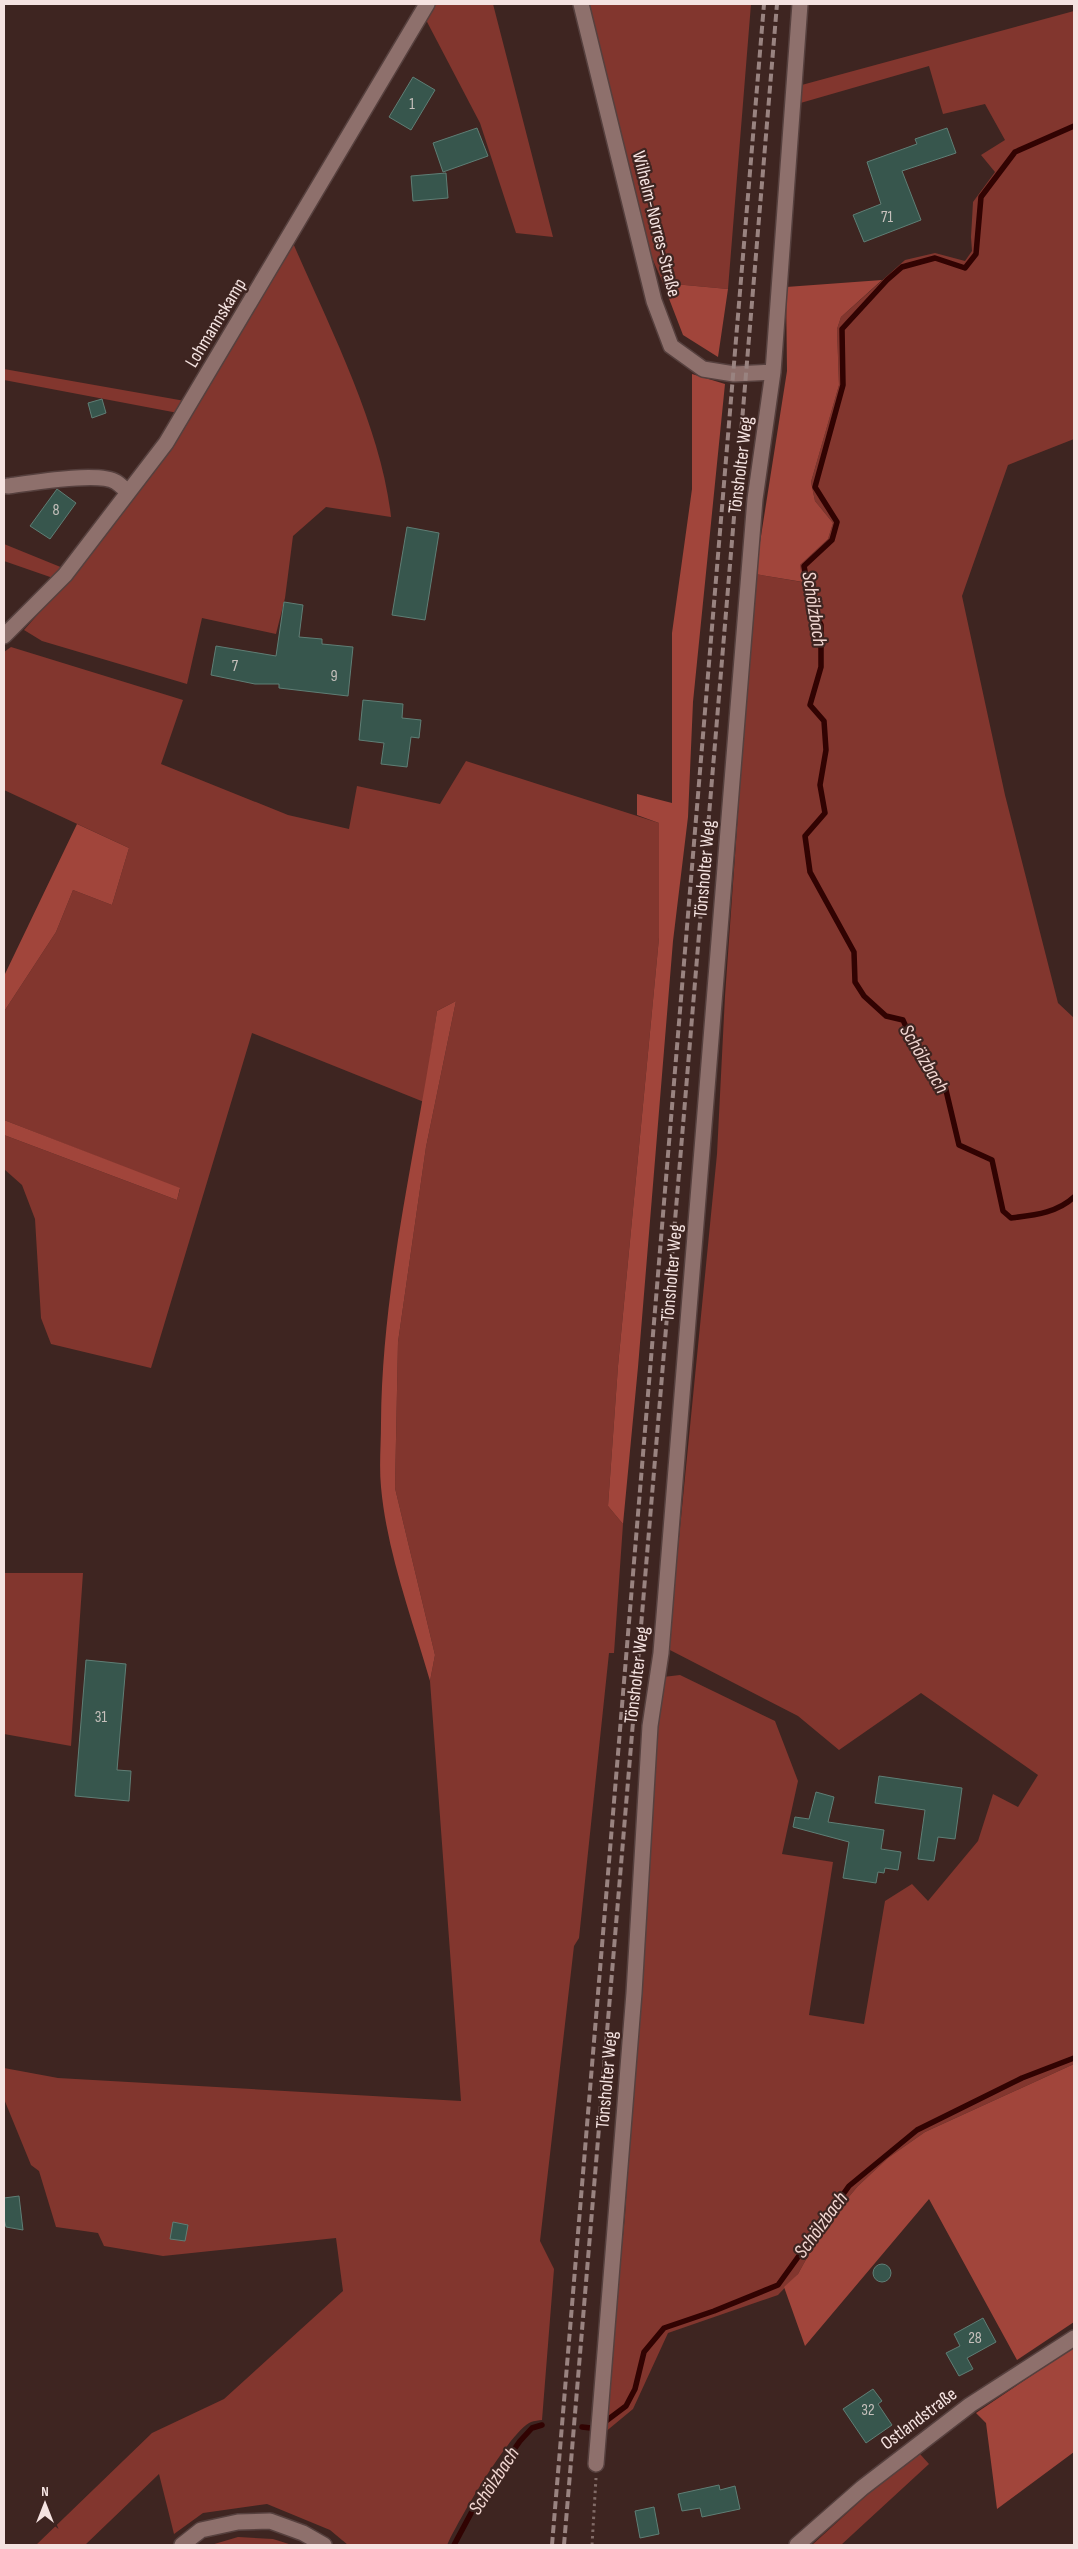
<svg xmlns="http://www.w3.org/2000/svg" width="1078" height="2549" viewBox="0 0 1078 2549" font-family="'Sofia Sans Condensed',sans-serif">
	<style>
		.green { fill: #82362e }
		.forest { fill: #a1453b }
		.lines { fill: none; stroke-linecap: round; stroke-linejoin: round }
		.stream { stroke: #310302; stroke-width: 5.5 }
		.building { fill: #37564d; stroke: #5f7e75 }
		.minor-casing { stroke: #56403e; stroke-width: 18 }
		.path { stroke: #816b67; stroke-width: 3; stroke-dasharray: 2.5 4; stroke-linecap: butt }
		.minor { stroke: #8e706c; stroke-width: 15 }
		.rail { stroke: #998380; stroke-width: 4; stroke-dasharray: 8 4; stroke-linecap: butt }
		.labels { text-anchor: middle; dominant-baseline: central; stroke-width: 4.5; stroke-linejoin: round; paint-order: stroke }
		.number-label { font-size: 16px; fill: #c6c0bc }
		.street-label { font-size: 19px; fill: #f5e3e1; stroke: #3e2521 }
		.water-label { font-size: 20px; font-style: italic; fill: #f2d7d2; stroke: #3e2521 }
	</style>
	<rect width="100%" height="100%" fill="#3e2521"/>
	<path class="green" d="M434,4H493L553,237L516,233L480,123L425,18Z
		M588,4H751L728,289L663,283L649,251Z
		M1074,11V439L1008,465L962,596L1005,795L1058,1003L1074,1018V2064L925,2132L888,2158L858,2186L825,2225L798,2274L778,2295L668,2333L633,2409L604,2433L625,2215L655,1746L663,1677L680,1675L775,1721L798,1781L782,1854L833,1862L809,2015L864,2024L885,1901L912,1884L928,1901L978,1841L993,1794L1018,1807L1038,1775L921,1693L839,1750L798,1716L668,1649L717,1154L725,996L755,574L802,582L800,565L828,539L833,523L815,501L811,482L839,385L837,329L841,317L905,260L935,253L965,261L972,251L971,237L973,202L995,172L981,155L1005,140L985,104L943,114L929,66L797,104L798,86Z
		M293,243C329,326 382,429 391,517L326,507L293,536L285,598L276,634L202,618L187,684L42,641L24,630L73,574L183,427Z
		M4,369L185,401L178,413L4,380Z
		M4,544L63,568L53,578L4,561Z
		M11,647L183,700L161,764L288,815L349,829L357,786L440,804L466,761L659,823V938L618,1366L608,1506L623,1524L614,1653H609L579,1938L574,1946L540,2241L554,2269L542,2420C539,2420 534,2421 531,2422C509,2432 458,2521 447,2545H348L330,2530L267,2504L203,2513L174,2534L159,2474L85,2545H36L152,2433L224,2399L343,2291L336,2238L163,2256L104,2246L98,2233L56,2227L39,2171L31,2165L4,2099V2068L58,2078L461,2101L430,1681L435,1655L395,1488L398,1342L426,1147L456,1001L437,1011L424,1102L252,1033L151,1368L51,1344L41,1318L35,1219L22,1185L4,1169V1135L177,1200L180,1189L4,1120L5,1010L56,932L73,890L112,905L129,848L4,790V652Z
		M4,1573H83L71,1746L4,1734Z
		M920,2454L929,2464L841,2545H812L868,2494Z
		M238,2537L273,2539L292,2545H211Z"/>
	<path class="forest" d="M882,280L841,317L837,329L839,385L811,482L815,501L833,523L828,539L800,565L803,582L755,574L787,371L786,287Z
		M663,283L728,289L718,357L683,335Z
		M692,374L725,384L693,702L688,817L673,941L638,1367L623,1524L608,1506L618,1366L659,938V823L637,815V794L672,803V633L692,489Z
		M77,824L129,848L112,905L73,890L56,932L5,1010L4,1040V976Z
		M456,1001L426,1147L398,1342L395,1488L435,1655L430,1681C412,1618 387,1553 381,1487C379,1466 381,1444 381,1423C382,1284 417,1148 437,1011Z
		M4,1120L180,1188L177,1200L4,1135Z
		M1074,2064V2322L1017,2360L929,2199L805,2346L784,2287L798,2274L825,2225L858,2186L888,2158L925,2132Z
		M1074,2347V2452L997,2509L986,2423L976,2413Z"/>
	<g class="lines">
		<path class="stream" d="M1074,126L1015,152L981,197L976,254L965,268L935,258L902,267L887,280L842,329L843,385L815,487L837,522L832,540L804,566L811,604L821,625V667L810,705L824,721L826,750L820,785L825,813L805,836L810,872L854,952L855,982L864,996L886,1016L903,1020L921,1061L945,1086L959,1145L992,1160L1003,1211L1011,1218C1034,1215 1057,1213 1074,1197
			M606,2421L626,2406L635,2389L644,2352L664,2328L714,2311L778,2285L849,2186L917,2130L1022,2078L1074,2058
			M582,2427L591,2428
			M454,2545L477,2502L520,2441L532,2428L542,2425"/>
	</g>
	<path class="building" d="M413,77L435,90L411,130L389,117Z
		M477,128L488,156L443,172L433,143Z
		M947,128L956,153L902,171L921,220L864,242L853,215L881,204L867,162L917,144L915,139Z
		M446,173L448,198L413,201L411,176Z
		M102,399L106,413L92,418L88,403Z
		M57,489L76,503L50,539L30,526Z
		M407,527L439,533L425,620L392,615Z
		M284,602L303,605L299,637L322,639V644L353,647L348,696L279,688V684H255L211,675L216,646L276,656Z
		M363,700L403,704L402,718L421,720L419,738L411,737L407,767L381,764L384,743L359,740Z
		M86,1660L126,1664L117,1770L131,1771L129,1801L75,1796Z
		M879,1776L962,1788L955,1839L938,1837L934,1861L918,1859L925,1810L875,1803Z
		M816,1792L834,1797L828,1822L884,1830L881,1849L901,1852L898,1870L885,1868L884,1873L878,1872L876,1883L843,1878L849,1842L793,1827L795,1817L809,1819Z
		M19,2196L23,2230L6,2227L4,2219V2198Z
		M173,2222L188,2225L185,2241L170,2239Z
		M873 2273a9 9 0 1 1 18 0a9 9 0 1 1-18 0Z
		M983,2318L996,2342L967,2358L973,2369L959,2376L946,2353L960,2346L954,2334Z
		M873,2389L882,2401L878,2404L892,2425L866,2443L843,2409Z
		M719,2485L720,2490L735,2486L740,2509L702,2517L700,2508L682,2511L678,2494Z
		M654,2507L659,2534L640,2538L635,2511Z"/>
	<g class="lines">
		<g class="minor-casing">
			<path id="minor" d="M581,4L654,301L671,346L703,369L734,374L773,372
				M8,486C30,483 99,471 116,482C121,485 124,489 128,492
				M4,636L65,575L166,443L427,4
				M596,2464L634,1993L650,1726L661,1653L755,499L773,372L800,4
				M182,2545L201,2530L238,2522L270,2521L303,2533L324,2545
				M797,2545L862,2488L970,2405L1074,2338"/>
		</g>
		<path class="path" d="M592,2545L596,2478"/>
		<use href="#minor" class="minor"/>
		<path class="rail" d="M552,2545L764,4
			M564,2545L777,4"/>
	</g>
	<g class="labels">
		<g class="number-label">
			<text x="412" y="104">1</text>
			<text x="887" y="217">71</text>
			<text x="56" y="510">8</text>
			<text x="235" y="666">7</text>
			<text x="334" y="676">9</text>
			<text x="101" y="1717">31</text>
			<text x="975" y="2338">28</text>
			<text x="868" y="2410">32</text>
		</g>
		<g class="street-label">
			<text transform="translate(656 224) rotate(76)">Wilhelm-Norres-Straße</text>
			<text transform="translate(216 323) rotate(-59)">Lohmannskamp</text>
			<text transform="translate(741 465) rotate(-83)">Tönsholter Weg</text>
			<text transform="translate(705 869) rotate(-85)">Tönsholter Weg</text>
			<text transform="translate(672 1273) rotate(-85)">Tönsholter Weg</text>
			<text transform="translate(637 1675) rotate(-83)">Tönsholter Weg</text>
			<text transform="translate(607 2080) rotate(-85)">Tönsholter Weg</text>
			<text transform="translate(919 2419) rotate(-37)">Ostlandstraße</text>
		</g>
		<g class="water-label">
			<text transform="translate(814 609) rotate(81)">Schölzbach</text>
			<text transform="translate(924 1059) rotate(59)">Schölzbach</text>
			<text transform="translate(821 2225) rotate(-54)">Schölzbach</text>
			<text transform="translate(494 2481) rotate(-57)">Schölzbach</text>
		</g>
	</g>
	<rect width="1078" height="2549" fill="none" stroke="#f5e3e1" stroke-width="10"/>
	<g transform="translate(45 2504)" stroke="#3e2521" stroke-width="4" paint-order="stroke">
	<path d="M0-4L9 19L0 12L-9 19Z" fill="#f5e3e1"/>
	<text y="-8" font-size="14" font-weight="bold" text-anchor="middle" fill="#f5e3e1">N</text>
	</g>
</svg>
